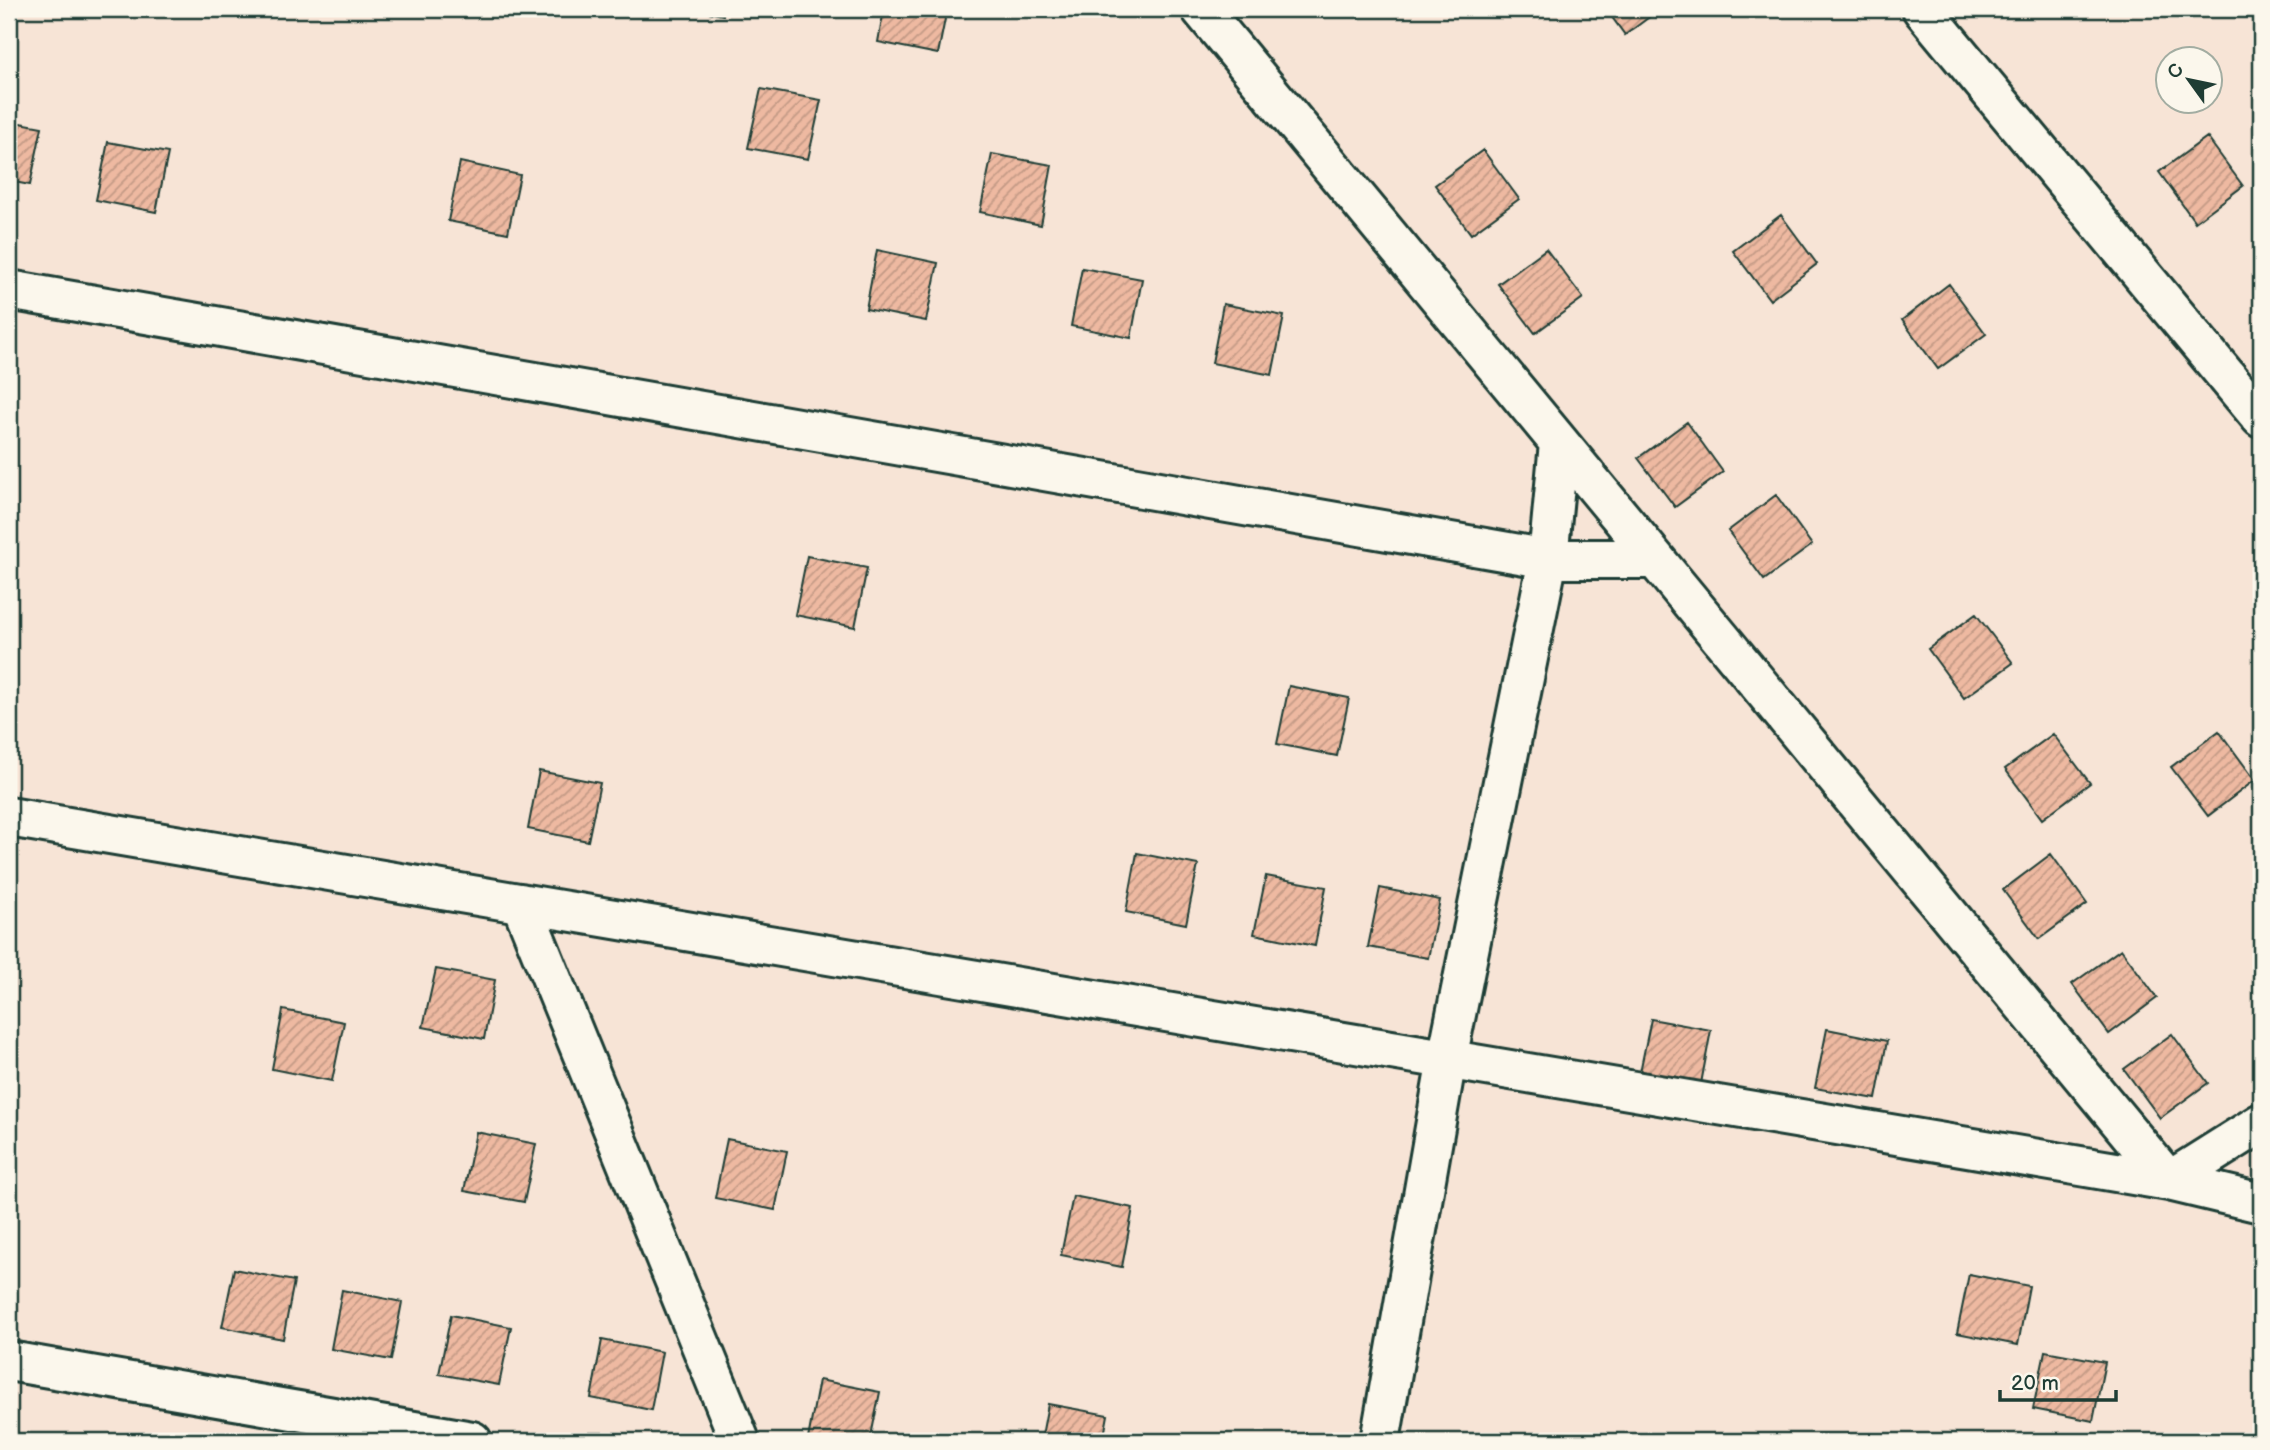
<svg xmlns="http://www.w3.org/2000/svg" width="2270" height="1450" viewBox="0 0 2270 1450" font-family="'Balsamiq Sans',sans-serif">
	<style>
		.building { fill: url(#building-hatch); stroke: #1f3d34; stroke-width: 2 }
		.lines { fill: none; stroke-linecap: round; stroke-linejoin: round }
		.minor-casing { stroke: #1f3d34; stroke-width: 44 }
		.minor { stroke: #fbf7ec; stroke-width: 38 }
	</style>
	<defs>
		<pattern id="building-hatch" width="6" height="6" patternUnits="userSpaceOnUse" patternTransform="scale(1.75)"><rect width="6" height="6" fill="#eeb9a1"/><path d="M-1 1l2-2M0 6l6-6M5 7l2-2" fill="none" stroke="#c09884"/></pattern>
	</defs>
	<rect width="100%" height="100%" fill="#f7e4d6"/>
	<filter id="ink" filterUnits="userSpaceOnUse"><feTurbulence type="fractalNoise" baseFrequency=".0143" numOctaves="2"/><feDisplacementMap in="SourceGraphic" scale="14" xChannelSelector="R" yChannelSelector="G"/><feConvolveMatrix kernelMatrix="1 2 1 2 8 2 1 2 1" color-interpolation-filters="sRGB"/></filter>
	<g filter="url(#ink)">
		<path class="building" d="M692,9H724L723,15Z
			M884,9H947L938,54L878,42Z
			M1606,9H1660L1625,35Z
			M761,89L821,100L808,159L748,148Z
			M9,121L42,127L30,185L9,181Z
			M2207,137L2243,186L2195,222L2159,172Z
			M108,142L168,153L156,212L96,200Z
			M1483,150L1519,199L1471,234L1435,185Z
			M992,154L1052,165L1041,225L980,212Z
			M460,162L520,175L508,233L448,221Z
			M1781,215L1817,264L1770,300L1733,251Z
			M1546,249L1583,298L1535,333L1498,284Z
			M877,250L938,263L926,321L866,309Z
			M1082,268L1142,279L1131,338L1071,326Z
			M1949,284L1986,334L1938,369L1902,320Z
			M1223,304L1284,316L1272,375L1212,363Z
			M1687,422L1723,472L1675,507L1638,458Z
			M1776,495L1812,545L1764,580L1728,531Z
			M807,556L867,568L855,627L795,615Z
			M1976,614L2013,663L1964,698L1928,649Z
			M1289,686L1349,698L1337,756L1277,744Z
			M2219,731L2255,780L2208,816L2171,767Z
			M2053,734L2090,783L2042,819L2005,769Z
			M539,771L600,783L588,841L528,829Z
			M1137,853L1198,865L1186,924L1126,912Z
			M2051,854L2087,904L2039,939L2003,890Z
			M1266,876L1326,887L1315,946L1254,934Z
			M1380,888L1440,900L1428,958L1368,947Z
			M2121,949L2157,998L2109,1034L2072,984Z
			M436,969L495,980L484,1039L423,1027Z
			M283,1010L344,1022L332,1081L272,1069Z
			M1651,1019L1711,1030L1700,1089L1639,1077Z
			M1827,1029L1887,1041L1876,1099L1815,1088Z
			M2172,1034L2208,1083L2160,1118L2124,1069Z
			M476,1132L536,1144L524,1202L464,1191Z
			M727,1139L787,1151L775,1210L715,1198Z
			M1073,1196L1133,1208L1122,1267L1061,1255Z
			M234,1269L294,1281L283,1339L222,1327Z
			M1969,1274L2029,1286L2018,1345L1957,1333Z
			M342,1290L402,1302L391,1360L331,1349Z
			M451,1315L511,1327L499,1385L439,1374Z
			M602,1340L662,1352L651,1410L591,1398Z
			M2045,1351L2105,1362L2093,1421L2033,1409Z
			M819,1380L880,1392L870,1441H820L808,1439Z
			M1048,1404L1108,1415L1103,1441H1041Z
			M1149,1435L1179,1441H1148Z"/>
		<g class="lines">
			<g class="minor-casing">
				<path id="minor" d="M1201,9L2169,1181L2261,1203
					M1922,9L2261,418
					M9,290L1548,559H1655
					M9,817L2169,1181L2261,1123
					M521,903L740,1441
					M9,1361L472,1441
					M1380,1441L1447,1059L1548,559L1559,443"/>
			</g>
			<use href="#minor" class="minor"/>
		</g>
	</g>
	<rect width="2270" height="1450" fill="none" stroke="#fbf7ec" stroke-width="35"/>
	<rect x="18" y="18" width="2235" height="1415" fill="none" stroke="#1f3d34" stroke-width="2.5" filter="url(#ink)"/>
	<g transform="translate(2189 80) rotate(303)"><circle r="33" fill="#fbf7ec" stroke="#a3ada2" stroke-width="2"/>
	<path d="M0-5L12 26L0 18L-12 26Z" fill="#1f3d34"/>
	<text y="-10" font-size="19" font-weight="bold" text-anchor="middle" fill="#1f3d34">С</text>
	</g>
	<path d="M2000 1390v10h116v-10" fill="none" stroke="#1f3d34" stroke-width="3.5"/>
	<text x="2011" y="1390" font-size="21" fill="#1f3d34" stroke="#fbf7ec" stroke-width="5" paint-order="stroke">20 m</text>
</svg>
